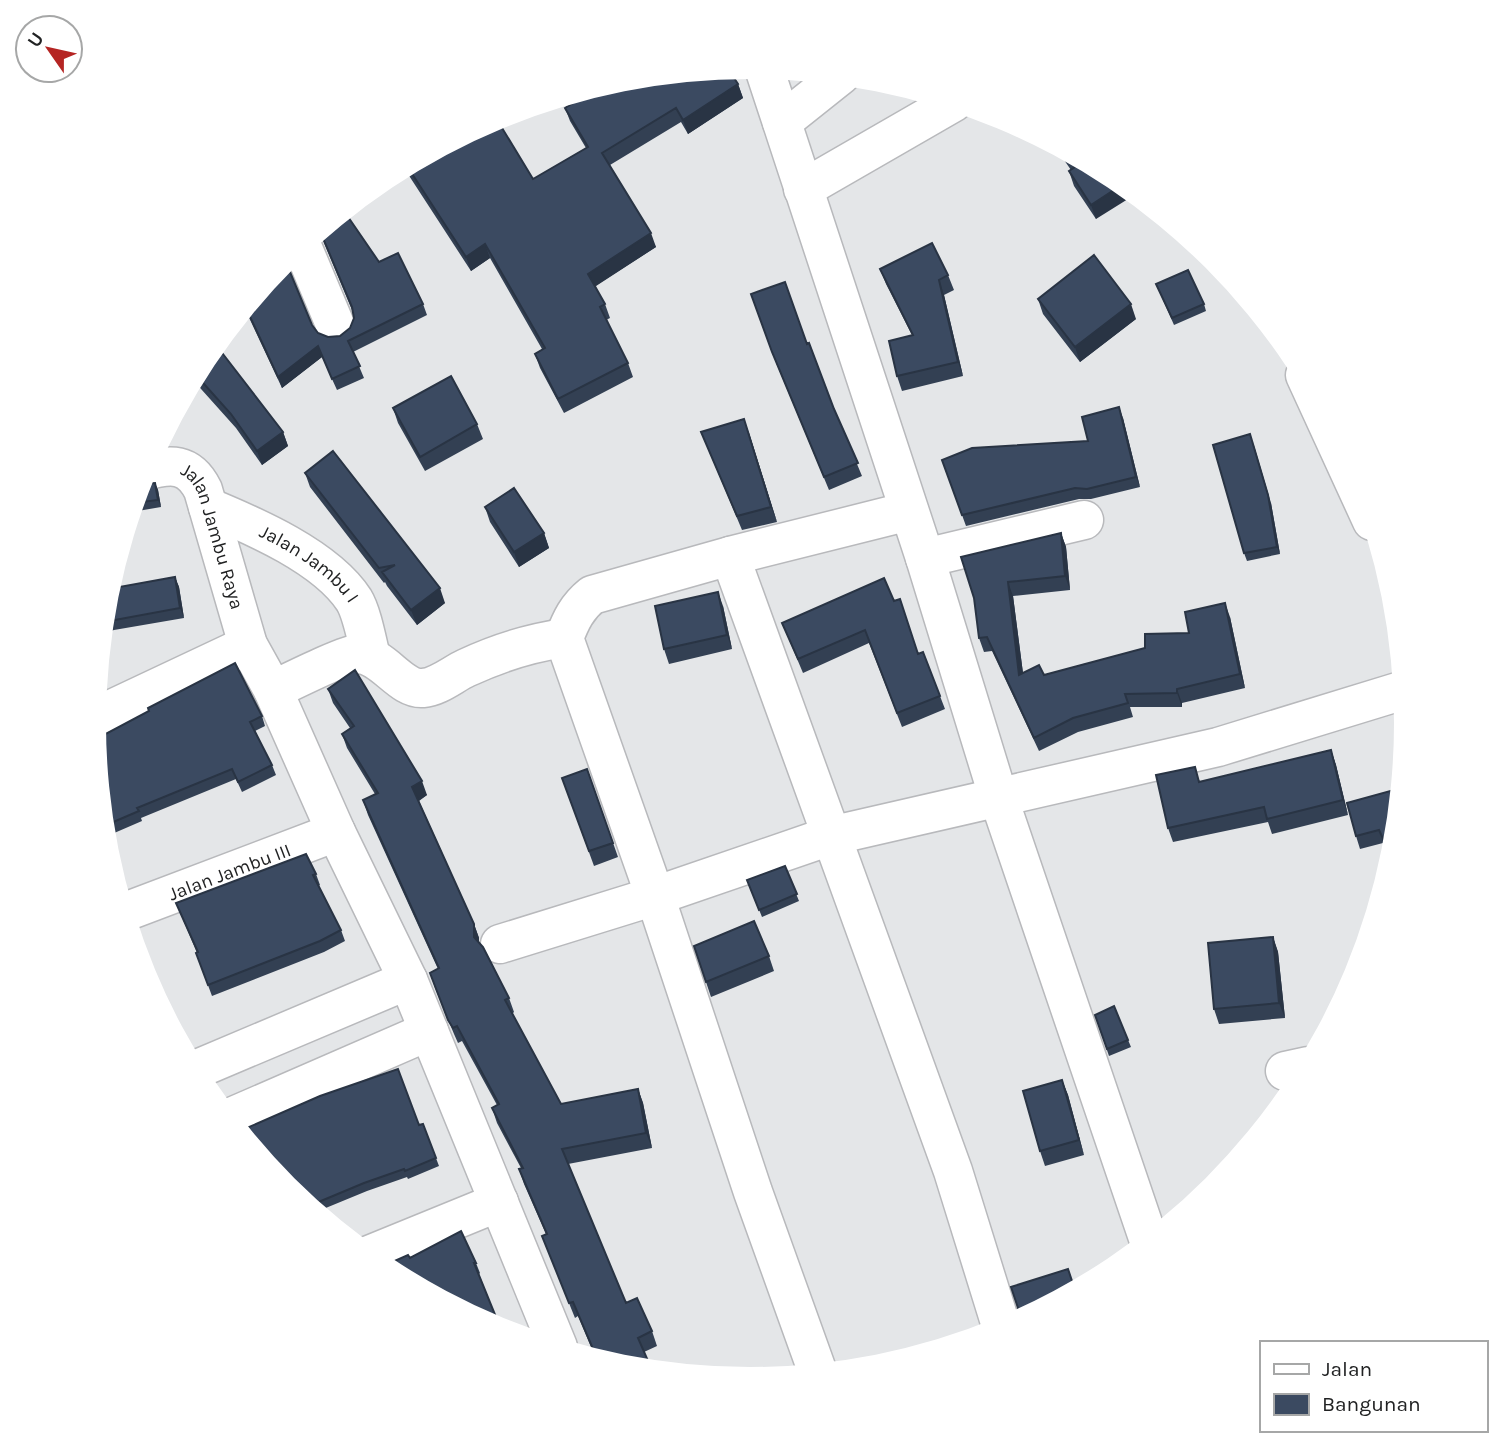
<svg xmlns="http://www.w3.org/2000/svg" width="1501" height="1446" viewBox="0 0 1501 1446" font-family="Karla,sans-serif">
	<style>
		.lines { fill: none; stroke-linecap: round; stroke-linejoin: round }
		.minor-casing { stroke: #b8b9bc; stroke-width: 41 }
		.tertiary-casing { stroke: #b8b9bc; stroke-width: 41 }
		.minor { stroke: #fff; stroke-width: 38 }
		.tertiary { stroke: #fff; stroke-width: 38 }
		.wall { fill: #334053 }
		.shaded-wall { fill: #293444 }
		.building { fill: #3b4a61; stroke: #293444; stroke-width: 2 }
		.labels { text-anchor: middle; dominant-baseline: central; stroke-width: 7; stroke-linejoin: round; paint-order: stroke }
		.street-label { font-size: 19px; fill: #212223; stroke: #fff }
	</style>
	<rect width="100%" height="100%" fill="#e4e6e8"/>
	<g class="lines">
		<g class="minor-casing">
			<g id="minor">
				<path d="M764,68L925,558L999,799L1149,1241"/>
				<path d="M782,122L841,75"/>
				<path d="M803,189L954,102"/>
				<path d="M302,246L336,327"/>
				<path id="s1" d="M144,471C171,464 189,462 203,490L248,645L273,690L336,832L408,980L558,1347"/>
				<path id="s2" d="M208,507C254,526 326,557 354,600C362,613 367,641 371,657"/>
				<path d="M730,556L953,1171L1002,1329"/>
				<path d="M925,558L1084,520"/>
				<path d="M273,690C288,683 346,654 357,654C383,654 400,690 423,688C438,687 453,674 466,668C498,653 530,643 564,638"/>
				<path d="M95,717L248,645"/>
				<path id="s3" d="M125,912L336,832"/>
				<path d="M500,944L655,896L830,836L1218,747L1404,690"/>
				<path d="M195,1070L408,980"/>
				<path d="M1285,1071L1308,1066"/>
				<path d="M229,1118L429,1031"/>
				<path d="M369,1255L499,1202"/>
				<path d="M818,1373L753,1192L655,896L564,638C571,620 577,607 592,595L730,556L909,511"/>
			</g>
		</g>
		<g class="tertiary-casing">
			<path id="tertiary" d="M1305,375L1372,521"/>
		</g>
		<use href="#minor" class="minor"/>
		<use href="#tertiary" class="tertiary"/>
	</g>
	<path class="wall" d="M738,84L743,98L688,134L681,122L610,165L656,247L595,286L605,304L610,318L606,320L628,363L633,377L564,413L540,368L535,354L542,349L490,258L471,271L404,168L496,118L533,179L586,148L570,121L565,108Z
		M1053,144L1116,177L1096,219L1074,186L1069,171L1071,170Z
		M344,211L379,262L423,304L427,315L353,352L364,378L337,390L322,357L282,388L245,309L285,260L312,325L318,333L328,337L340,336L350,328L354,318L352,310L322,238L318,233Z
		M880,269L948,275L954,290L944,295L963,376L902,391L897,376L912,335L886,284Z
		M1156,284L1204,304L1206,311L1174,325Z
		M751,294L807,344L862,476L829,490L777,365Z
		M1038,299L1136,319L1080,362L1043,314Z
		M205,358L283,432L288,446L262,465L236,428L193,380Z
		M393,408L477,424L483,439L425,471L398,423Z
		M1123,418L1140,487L1091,499H1079L966,526L942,460L1088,441Z
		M701,432L749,433L777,522L742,530Z
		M305,473L445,603L417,625L387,586L385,582L384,583L310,487Z
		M155,483L158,490L161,507L132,512L140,484Z
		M1271,503L1280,554L1247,561L1244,553Z
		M485,507L544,533L549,548L519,567L490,522Z
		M1061,533L1066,547L1070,590L1013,596L1023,673L1044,675L1145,648L1189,633L1230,617L1245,688L1182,703V707H1130L1133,717L1078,732L1039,751L992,651L984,652L979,638L974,598Z
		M175,577L179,587L184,618L114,630L103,634L107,595Z
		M900,599L918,654L923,652L945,709L902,727L869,643L803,673L782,623Z
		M723,606L732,649L669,664L664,649Z
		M328,689L427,795L419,801L474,924L479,938V943L509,998L514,1012L512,1014L561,1104L638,1089L643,1103L652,1148L568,1164L626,1303L652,1331L657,1346L644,1352L622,1367L596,1359L578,1316L575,1318L542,1236L546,1234L524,1184L519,1169L521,1168L497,1123L492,1108L497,1105L462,1041L458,1043L454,1034L435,988L430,973L438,969L368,815L363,800L375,794L347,748L342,734L350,728L333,703Z
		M262,716L265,726L255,731L272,765L276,775L242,792L236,779L141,818L142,821L105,837L96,739Z
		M1331,750L1336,765L1348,815L1272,834L1268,822L1173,842L1168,828L1201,782Z
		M587,769L618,857L594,866L562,778Z
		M1401,788L1394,851L1392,860L1383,843L1360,849L1356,836Z
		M785,866L799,901L762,917L747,880Z
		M316,874L320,885L318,886L341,930L345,941L324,952L212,996L196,953H197L176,903Z
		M1273,937L1278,952L1285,1018L1219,1024L1214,1009Z
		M694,946L769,956L774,971L711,997Z
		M1114,1006L1131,1047L1109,1056L1095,1015Z
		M1062,1080L1068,1095L1084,1155L1045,1166L1040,1151Z
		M423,1124L439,1166L408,1179L407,1177L367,1191L316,1212L286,1187Z
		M410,1258L476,1263L480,1273L479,1274L501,1330L385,1269Z"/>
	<path class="shaded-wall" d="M738,84L743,98L688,134L683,120Z
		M1123,184L1136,194L1096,219L1091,205Z
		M651,233L656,247L593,288L588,274Z
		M485,244L490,258L471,271L466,257Z
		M939,280L944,295L963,376L958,362Z
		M1131,304L1136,319L1080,362L1075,347Z
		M318,346L322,357L282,388L278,377Z
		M1119,407L1123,418L1140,487L1136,477Z
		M744,419L749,433L777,522L771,507Z
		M283,432L288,446L262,465L257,451Z
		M1253,442L1271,503L1280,554L1277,547Z
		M155,483L158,490L161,507L158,500Z
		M544,533L549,548L519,567L514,552Z
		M1061,533L1066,547L1070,590L1065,576Z
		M175,577L179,587L184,618L180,608Z
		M1008,582L1013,596L1025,689L1019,675Z
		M440,588L445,603L417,625L411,610Z
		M718,592L723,606L732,649L727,635Z
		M1225,603L1230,617L1245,688L1240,674Z
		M1177,689L1182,703V707L1177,693Z
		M1331,750L1336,765L1348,815L1343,800Z
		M422,781L427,795L418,801L412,787Z
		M474,924L479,938V951L474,937Z
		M1273,937L1278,952L1285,1018L1279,1003Z
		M1062,1080L1068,1095L1084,1155L1079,1140Z
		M638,1089L643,1103L652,1148L646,1133Z"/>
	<path class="building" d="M728,69L738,84L683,120L676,108L602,153L651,233L588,274L605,304L600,307L628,363L558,399L535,354L545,348L485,244L466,257L407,166L496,118L533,179L588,147L565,108L602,85L623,79Z
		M1061,148L1116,177L1123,184L1091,205L1069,171L1075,167Z
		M344,211L379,262L398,253L423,304L348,341L360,366L332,379L318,346L278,377L246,308L285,260L312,325L318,333L328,337L340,336L350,328L354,318L352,307L320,231Z
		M932,243L948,275L939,280L958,362L897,376L889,341L913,335L880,269Z
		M1094,255L1131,304L1075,347L1038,299Z
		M1188,270L1204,304L1172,318L1156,284Z
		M785,282L807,344L809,343L834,409L858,463L824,477L772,352L751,294Z
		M216,345L283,432L257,451L231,414L196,375L205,358Z
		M451,376L477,424L420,457L393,408Z
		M1119,407L1136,477L1087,489L1075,488L962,515L942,460L972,448L1088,441L1082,417Z
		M744,419L771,507L737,516L701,432Z
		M1250,434L1268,495L1277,547L1244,553L1213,445Z
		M333,451L440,588L411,610L382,572L395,565L379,568L305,473Z
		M155,483L158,500L134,503L140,484Z
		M514,488L544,533L514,552L485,507Z
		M1061,533L1065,576L1008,582L1019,675L1039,665L1044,675L1145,648V634L1189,633L1185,612L1225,603L1240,674L1177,689V693L1125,694L1128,703L1073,718L1034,738L987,637L979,638L974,598L961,557Z
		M175,577L180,608L104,622L107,595L108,589Z
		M884,578L894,601L900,599L918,654L923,652L940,696L897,713L865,630L798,659L782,623Z
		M718,592L727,635L664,649L655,606Z
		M235,663L262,716L250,722L272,765L238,782L232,769L137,808L139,811L104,826L96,739L149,711L148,708Z
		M355,670L422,781L412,787L474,924V937L483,947L509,998L505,1000L561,1104L638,1089L646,1133L562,1149L626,1303L637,1298L652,1331L638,1338L652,1370L622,1367L603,1361L600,1354L596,1356L573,1302L569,1303L542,1236L547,1234L519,1169L523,1168L492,1108L499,1104L457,1026L453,1028L448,1020L430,973L439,968L363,800L378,793L342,734L354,726L328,689Z
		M1331,750L1343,800L1267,819L1264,807L1168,828L1156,775L1195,767L1199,782Z
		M587,769L613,843L589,851L562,778Z
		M1401,788L1394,851L1392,858L1379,830L1356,836L1347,803Z
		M306,854L316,874L313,875L341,930L320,941L208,985L196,953L198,952L176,903Z
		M785,866L797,894L759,910L747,880Z
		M754,921L769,956L706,982L694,946Z
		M1273,937L1279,1003L1214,1009L1208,943Z
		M1114,1006L1128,1040L1107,1049L1095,1015Z
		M398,1069L419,1125L423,1124L436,1158L405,1171L404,1169L364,1183L309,1206L286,1187L240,1131L320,1096Z
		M1062,1080L1079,1140L1040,1151L1023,1091Z
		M461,1231L476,1263H474L498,1322L491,1325L383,1266L408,1255L410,1258Z
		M1068,1269L1075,1290L1017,1321L1018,1308L1011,1287Z"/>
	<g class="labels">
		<g class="street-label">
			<text stroke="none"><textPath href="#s1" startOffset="116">Jalan Jambu Raya</textPath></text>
			<text stroke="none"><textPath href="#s2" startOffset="117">Jalan Jambu I</textPath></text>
			<text stroke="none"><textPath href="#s3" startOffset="112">Jalan Jambu III</textPath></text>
		</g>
	</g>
	<path d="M0 0H1501V1446H0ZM106 723a644 644 0 1 1 1288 0a644 644 0 1 1-1288 0Z" fill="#fff" fill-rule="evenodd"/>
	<rect x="1260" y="1341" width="228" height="91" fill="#ffffff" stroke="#a6a7a7" stroke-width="2"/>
	<rect x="1274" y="1364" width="35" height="10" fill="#ffffff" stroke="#a6a7a7" stroke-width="2"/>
	<text x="1322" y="1376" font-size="21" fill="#212223">Jalan</text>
	<rect x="1274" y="1394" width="35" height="21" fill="#3b4a61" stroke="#a6a7a7" stroke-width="2"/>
	<text x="1322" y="1411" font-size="21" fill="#212223">Bangunan</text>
	<g transform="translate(49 49) rotate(304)"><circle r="33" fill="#ffffff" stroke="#a6a7a7" stroke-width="2"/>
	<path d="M0-5L12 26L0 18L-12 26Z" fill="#b52523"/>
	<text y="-10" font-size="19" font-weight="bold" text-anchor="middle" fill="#212223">U</text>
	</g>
</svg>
